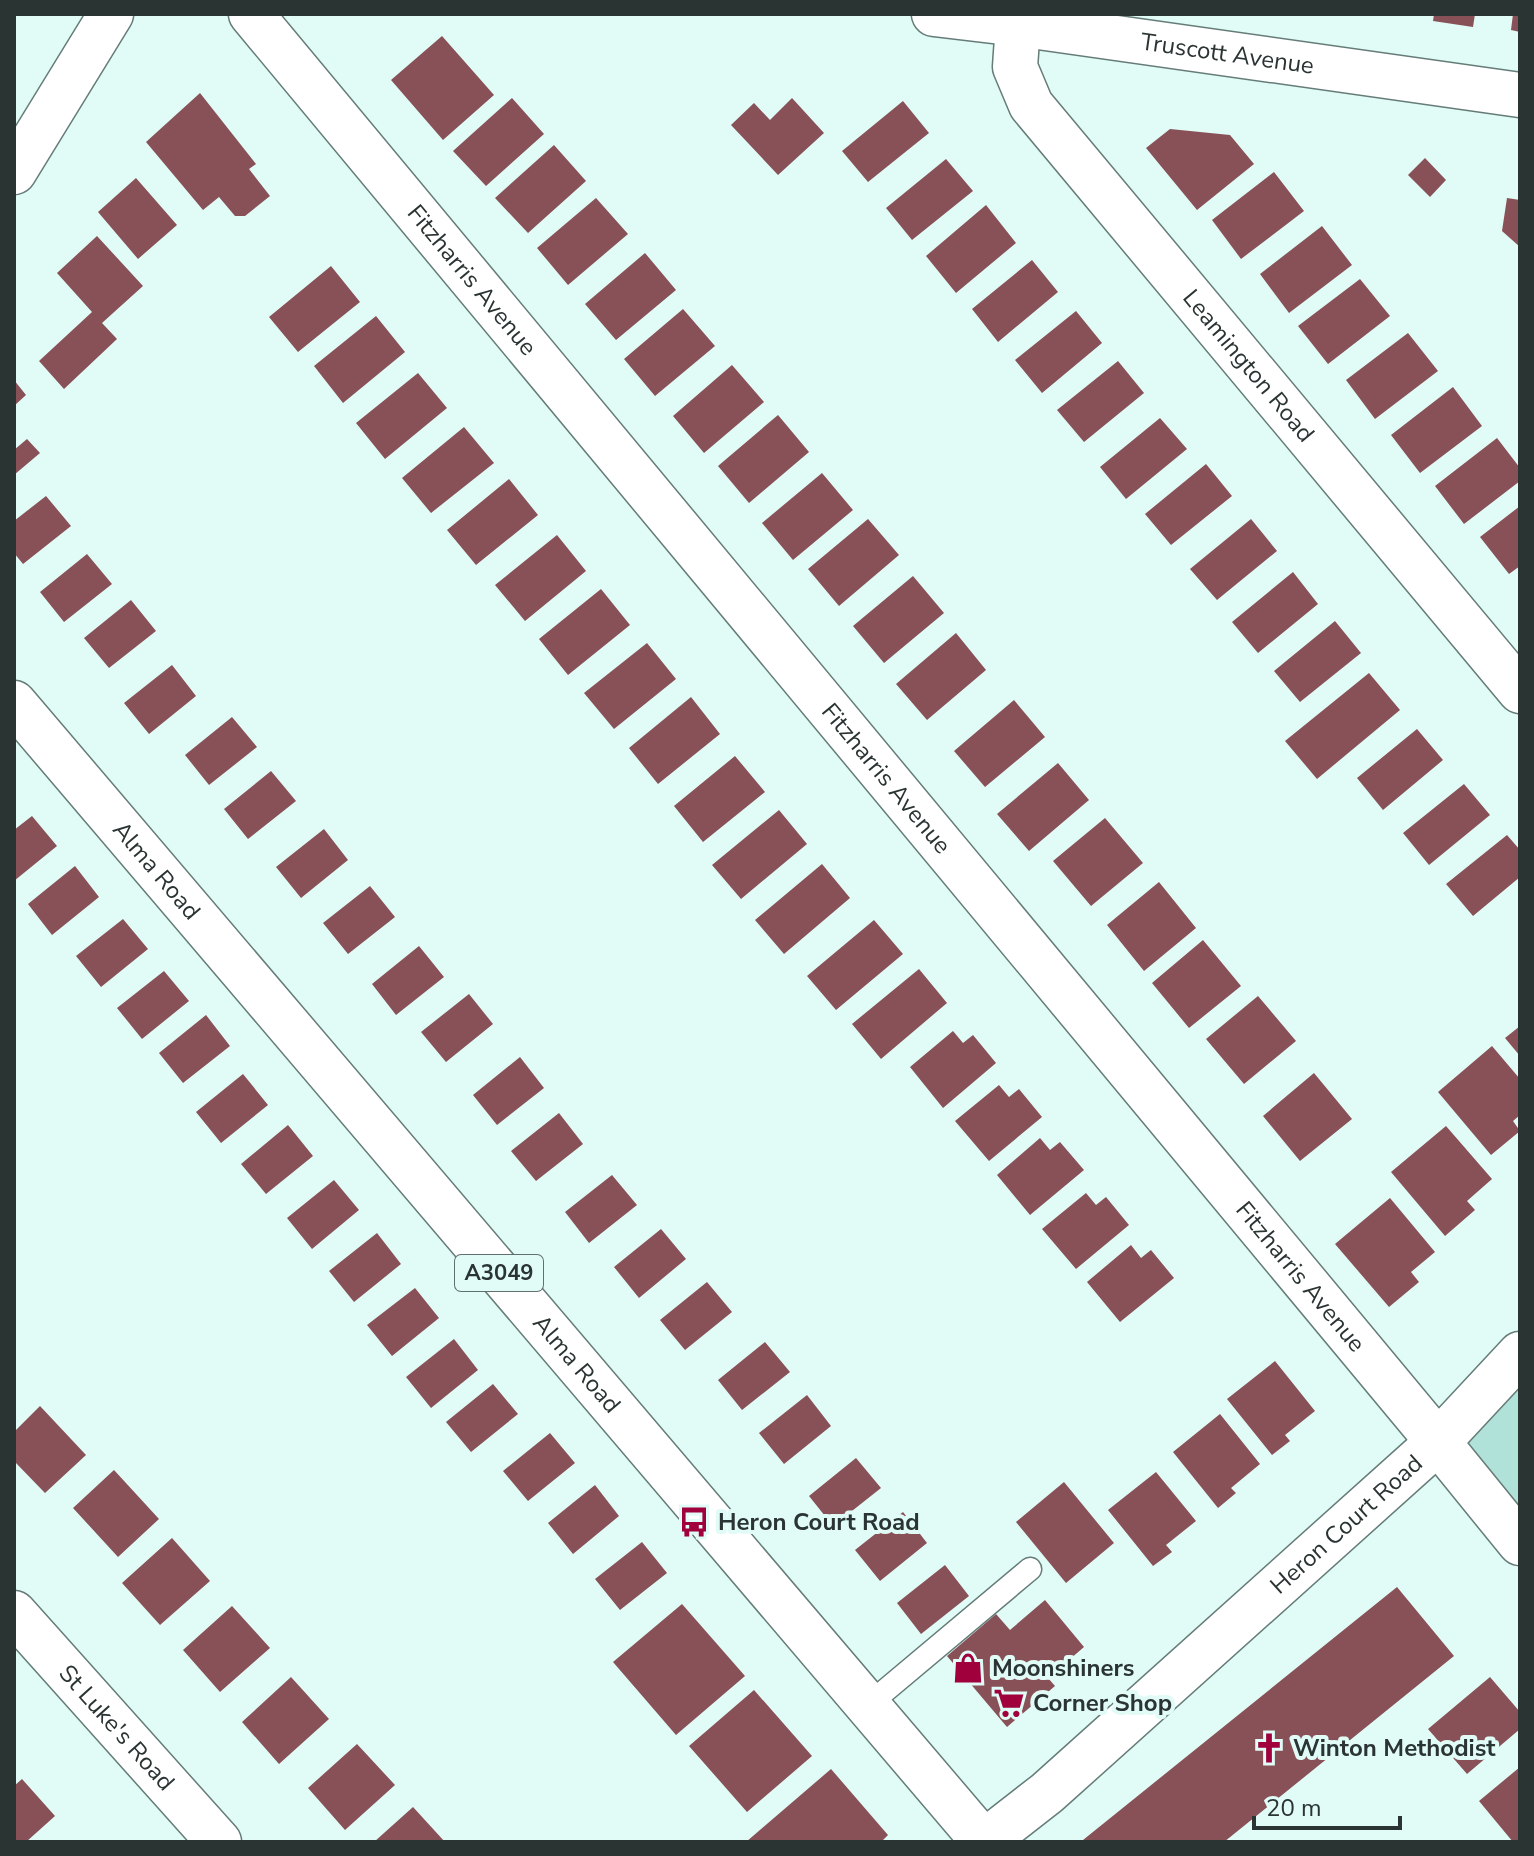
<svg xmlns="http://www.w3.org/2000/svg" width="1534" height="1856" viewBox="0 0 1534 1856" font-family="'Nunito Sans',sans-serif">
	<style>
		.green { fill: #b1e2da }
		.building { fill: #885158 }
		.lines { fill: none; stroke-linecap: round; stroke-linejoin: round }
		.lane-casing { stroke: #657c78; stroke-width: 25 }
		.street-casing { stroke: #657c78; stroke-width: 47 }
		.primary-casing { stroke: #657c78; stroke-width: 47 }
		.lane { stroke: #fff; stroke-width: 22 }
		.street { stroke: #fff; stroke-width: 44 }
		.primary { stroke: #fff; stroke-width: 44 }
		.labels { text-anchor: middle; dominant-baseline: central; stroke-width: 8; stroke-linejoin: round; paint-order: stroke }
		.shield { fill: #e1fbf6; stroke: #61706d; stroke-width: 2 }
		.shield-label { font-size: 22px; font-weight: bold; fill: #2a3432 }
		.street-label { font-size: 24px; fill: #2a3432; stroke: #e1fbf6 }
		.poi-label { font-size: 24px; font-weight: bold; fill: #2a3432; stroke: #e1fbf6; text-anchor: start }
	</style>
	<rect width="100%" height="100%" fill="#e1fbf6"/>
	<path class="green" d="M1520,1354V1543L1438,1442Z"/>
	<path class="building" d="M1434,14H1475L1473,27L1433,21Z
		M1513,14H1520V32L1511,30Z
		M442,36L494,95L443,140L391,80Z
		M200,93L256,164L249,169L270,196L245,216H235L219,197L203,210L146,142Z
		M512,98L544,134L486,186L453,151Z
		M792,98L824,133L778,175L731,125L754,103L770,120Z
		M903,101L929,133L868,182L842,151Z
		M1170,129L1230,135L1254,164L1197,210L1146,148Z
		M554,145L586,181L528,233L495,198Z
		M1425,158L1446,180L1430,197L1408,175Z
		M946,159L973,191L912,240L886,208Z
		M1274,172L1304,211L1241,259L1212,220Z
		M136,178L177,225L138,259L98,212Z
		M596,198L628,234L568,285L537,248Z
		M1507,198L1520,200V247L1502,231Z
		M986,205L1016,243L956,293L926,256Z
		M1322,226L1352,265L1289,313L1260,274Z
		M97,236L143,286L102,323L117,339L64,389L39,361L92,312L57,273Z
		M645,253L676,290L616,340L585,304Z
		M1032,260L1058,292L998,342L972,309Z
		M331,266L360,302L298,352L269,317Z
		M1360,279L1390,316L1328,364L1298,326Z
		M683,309L715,346L655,396L624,359Z
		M1076,311L1102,343L1042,393L1015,360Z
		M376,316L405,352L343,403L314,366Z
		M1408,333L1438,371L1375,419L1346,380Z
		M1118,361L1144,393L1084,442L1057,410Z
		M732,365L764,402L704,453L673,416Z
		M418,373L447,408L385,459L356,423Z
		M14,380L26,395L14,406Z
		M1453,387L1482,426L1420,473L1391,435Z
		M778,415L809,452L749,503L718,466Z
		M1160,418L1187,449L1126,499L1100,467Z
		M464,427L494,463L431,513L402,478Z
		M1497,438L1520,468V481L1464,524L1435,486Z
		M27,439L40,453L14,475V450Z
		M1206,464L1232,496L1171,545L1145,514Z
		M822,473L853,510L793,560L762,523Z
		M509,479L538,515L476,565L447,530Z
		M46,496L71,526L23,564L14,553V521Z
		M1520,506V566L1509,574L1480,537Z
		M868,519L899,555L839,606L808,569Z
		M1251,519L1277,551L1217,600L1190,569Z
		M557,535L586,571L525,621L495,585Z
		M87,554L112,584L64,622L40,592Z
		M1293,572L1318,604L1258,653L1232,622Z
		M913,576L944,613L884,663L853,626Z
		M601,589L630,625L568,675L539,639Z
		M131,600L156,631L109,668L84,638Z
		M1335,621L1361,653L1300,702L1274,671Z
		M956,633L986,670L927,720L896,684Z
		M647,643L676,679L614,729L584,693Z
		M172,665L196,696L149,734L124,703Z
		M1369,673L1400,710L1317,779L1285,741Z
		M691,697L720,734L658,784L629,748Z
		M1014,700L1045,737L985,787L954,751Z
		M232,717L257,747L209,785L185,755Z
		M1417,729L1443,760L1383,810L1357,778Z
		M735,756L765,792L703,842L674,806Z
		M1058,763L1089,800L1029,851L997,814Z
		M271,771L296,801L248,839L224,809Z
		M1464,784L1490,815L1429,865L1403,833Z
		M779,810L807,844L741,899L712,865Z
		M32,816L57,846L14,881V830Z
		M1105,818L1143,863L1091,906L1053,861Z
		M324,829L348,860L301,898L276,867Z
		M1507,835L1520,850V877L1473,916L1446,884Z
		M822,864L850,898L784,954L755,920Z
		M75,866L99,897L52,935L28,904Z
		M1159,882L1196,928L1144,971L1107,925Z
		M370,886L395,917L348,954L323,923Z
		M123,919L148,949L101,987L76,956Z
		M874,920L903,954L836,1010L807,976Z
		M1203,940L1241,986L1189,1028L1152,983Z
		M419,946L444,977L396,1015L372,984Z
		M919,969L947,1003L881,1059L852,1024Z
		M164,971L189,1001L142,1039L117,1008Z
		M469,994L493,1024L446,1062L421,1032Z
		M1258,996L1296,1041L1244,1084L1206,1039Z
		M206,1015L230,1046L183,1083L159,1053Z
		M1520,1026V1056L1505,1038Z
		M953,1031L963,1043L973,1035L996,1063L943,1108L910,1067Z
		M1492,1046L1520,1079V1115L1513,1121L1520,1131L1491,1155L1438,1092Z
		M520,1057L544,1088L497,1125L473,1095Z
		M1314,1073L1352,1119L1300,1161L1263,1116Z
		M243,1074L268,1105L221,1143L196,1112Z
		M999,1085L1009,1097L1019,1089L1042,1117L989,1161L955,1121Z
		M559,1113L583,1144L536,1181L511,1151Z
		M288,1125L313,1156L266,1194L241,1164Z
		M1446,1126L1492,1179L1467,1201L1475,1210L1445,1236L1391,1172Z
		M1040,1138L1050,1150L1060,1142L1084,1170L1030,1215L997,1175Z
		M612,1175L637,1205L589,1243L565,1212Z
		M334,1180L359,1210L312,1249L287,1218Z
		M1086,1193L1096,1205L1106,1197L1129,1225L1076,1269L1042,1229Z
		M1390,1198L1435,1252L1411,1272L1419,1282L1389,1307L1335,1244Z
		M661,1229L686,1259L639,1298L614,1267Z
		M377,1233L401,1264L354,1302L329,1271Z
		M1131,1245L1141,1258L1151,1250L1174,1278L1120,1322L1087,1282Z
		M707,1282L732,1312L685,1350L660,1320Z
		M415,1288L439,1318L392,1356L367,1325Z
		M454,1339L478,1370L431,1408L406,1377Z
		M765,1342L790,1372L742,1410L718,1380Z
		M1275,1361L1315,1411L1285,1435L1290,1441L1272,1455L1227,1399Z
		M493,1384L518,1414L471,1452L446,1422Z
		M807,1395L831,1426L784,1464L759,1433Z
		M40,1406L86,1455L45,1493L14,1461V1432Z
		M1220,1414L1260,1464L1231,1488L1236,1493L1218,1508L1173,1452Z
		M550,1433L575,1463L528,1501L503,1471Z
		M856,1458L881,1488L833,1526L809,1496Z
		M114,1470L159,1519L118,1557L73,1508Z
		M1156,1472L1196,1521L1166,1545L1172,1552L1153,1566L1108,1510Z
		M1064,1482L1114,1543L1066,1583L1016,1522Z
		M595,1485L619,1516L573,1554L548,1523Z
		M903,1512L927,1543L880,1581L855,1550Z
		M172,1538L210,1581L160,1625L122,1583Z
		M642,1542L667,1573L620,1610L595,1579Z
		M945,1565L969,1596L921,1634L897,1603Z
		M1397,1587L1454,1656L1224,1842H1085L1083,1840Z
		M1045,1600L1084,1647L1048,1678L1055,1686L1007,1727L947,1656L996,1614L1010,1630Z
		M682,1604L745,1676L676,1735L613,1662Z
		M232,1606L270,1648L220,1692L183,1650Z
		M291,1677L329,1719L279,1764L242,1722Z
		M1490,1677L1520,1712V1729L1467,1774L1428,1729Z
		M754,1690L812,1756L747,1812L689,1746Z
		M357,1744L395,1785L345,1830L308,1788Z
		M1520,1767V1842H1513L1479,1801Z
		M831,1769L888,1835L881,1842H746Z
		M22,1779L55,1816L26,1842H14V1786Z
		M413,1807L445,1842H374Z"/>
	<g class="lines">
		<g class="lane-casing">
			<path id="lane" d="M868,1705L1030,1569"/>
		</g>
		<g class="street-casing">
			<g id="street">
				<path id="s1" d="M251,14L1438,1442L1520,1543"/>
				<path id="s2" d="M934,14L1018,24L1520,95"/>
				<path id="s3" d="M1018,24L1015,67L1031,105L1520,691"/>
				<path d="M14,172L111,14"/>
				<path id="s4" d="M14,1613L219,1842"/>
				<path id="s5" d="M984,1842L1047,1793L1438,1442L1520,1354"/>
			</g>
		</g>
		<g class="primary-casing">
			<g id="primary">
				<path id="s6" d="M14,703L984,1842"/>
			</g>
		</g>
		<use href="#lane" class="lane"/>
		<use href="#street" class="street"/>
		<use href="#primary" class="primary"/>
	</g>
	<defs>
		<g id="bus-bare" transform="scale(2.4)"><path d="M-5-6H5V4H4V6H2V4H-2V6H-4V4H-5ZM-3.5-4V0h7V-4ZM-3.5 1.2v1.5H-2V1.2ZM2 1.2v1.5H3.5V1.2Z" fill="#a0003c" stroke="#e1fbf6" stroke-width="2.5" paint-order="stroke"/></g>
		<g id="shop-bare" transform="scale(2.4)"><path d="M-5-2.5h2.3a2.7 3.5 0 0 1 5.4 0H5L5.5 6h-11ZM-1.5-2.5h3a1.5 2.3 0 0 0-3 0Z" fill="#a0003c" stroke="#e1fbf6" stroke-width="2.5" paint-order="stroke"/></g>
		<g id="supermarket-bare" transform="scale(2.4)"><path d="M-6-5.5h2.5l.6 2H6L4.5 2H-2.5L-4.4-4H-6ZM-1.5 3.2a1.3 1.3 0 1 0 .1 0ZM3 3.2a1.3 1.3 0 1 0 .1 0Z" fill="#a0003c" stroke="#e1fbf6" stroke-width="2.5" paint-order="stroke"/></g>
		<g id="church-bare" transform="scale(2.4)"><path d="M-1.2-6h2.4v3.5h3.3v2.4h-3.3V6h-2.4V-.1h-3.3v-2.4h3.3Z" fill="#a0003c" stroke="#e1fbf6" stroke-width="2.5" paint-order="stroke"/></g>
	</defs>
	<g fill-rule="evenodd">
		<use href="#bus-bare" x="694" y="1522"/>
		<use href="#shop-bare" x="968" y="1668"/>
		<use href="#supermarket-bare" x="1009" y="1703"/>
		<use href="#church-bare" x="1269" y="1748"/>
	</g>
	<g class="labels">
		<rect class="shield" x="455" y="1255" width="88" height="36" rx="6"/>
		<g class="shield-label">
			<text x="499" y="1273">A3049</text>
		</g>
		<g class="street-label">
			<text stroke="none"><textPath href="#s2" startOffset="296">Truscott Avenue</textPath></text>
			<text stroke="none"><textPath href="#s1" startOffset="346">Fitzharris Avenue</textPath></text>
			<text stroke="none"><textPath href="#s3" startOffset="424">Leamington Road</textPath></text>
			<text stroke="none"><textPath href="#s1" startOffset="994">Fitzharris Avenue</textPath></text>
			<text stroke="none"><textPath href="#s6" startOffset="220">Alma Road</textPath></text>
			<text stroke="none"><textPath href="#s1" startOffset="1642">Fitzharris Avenue</textPath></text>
			<text stroke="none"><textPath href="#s6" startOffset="868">Alma Road</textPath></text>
			<text stroke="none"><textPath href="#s5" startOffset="482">Heron Court Road</textPath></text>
			<text stroke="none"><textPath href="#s4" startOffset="154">St Luke's Road</textPath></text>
		</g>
		<g class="poi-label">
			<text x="718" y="1522">Heron Court Road</text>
			<text x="992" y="1668">Moonshiners</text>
			<text x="1033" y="1703">Corner Shop</text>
			<text x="1293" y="1748">Winton Methodist</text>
		</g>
	</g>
	<rect width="1534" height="1856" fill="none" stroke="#2a3432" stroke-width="32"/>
	<path d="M1254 1816v12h146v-12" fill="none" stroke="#2a3432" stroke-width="4"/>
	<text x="1266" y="1816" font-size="24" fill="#2a3432" stroke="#e1fbf6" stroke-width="6" paint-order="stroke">20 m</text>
</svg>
